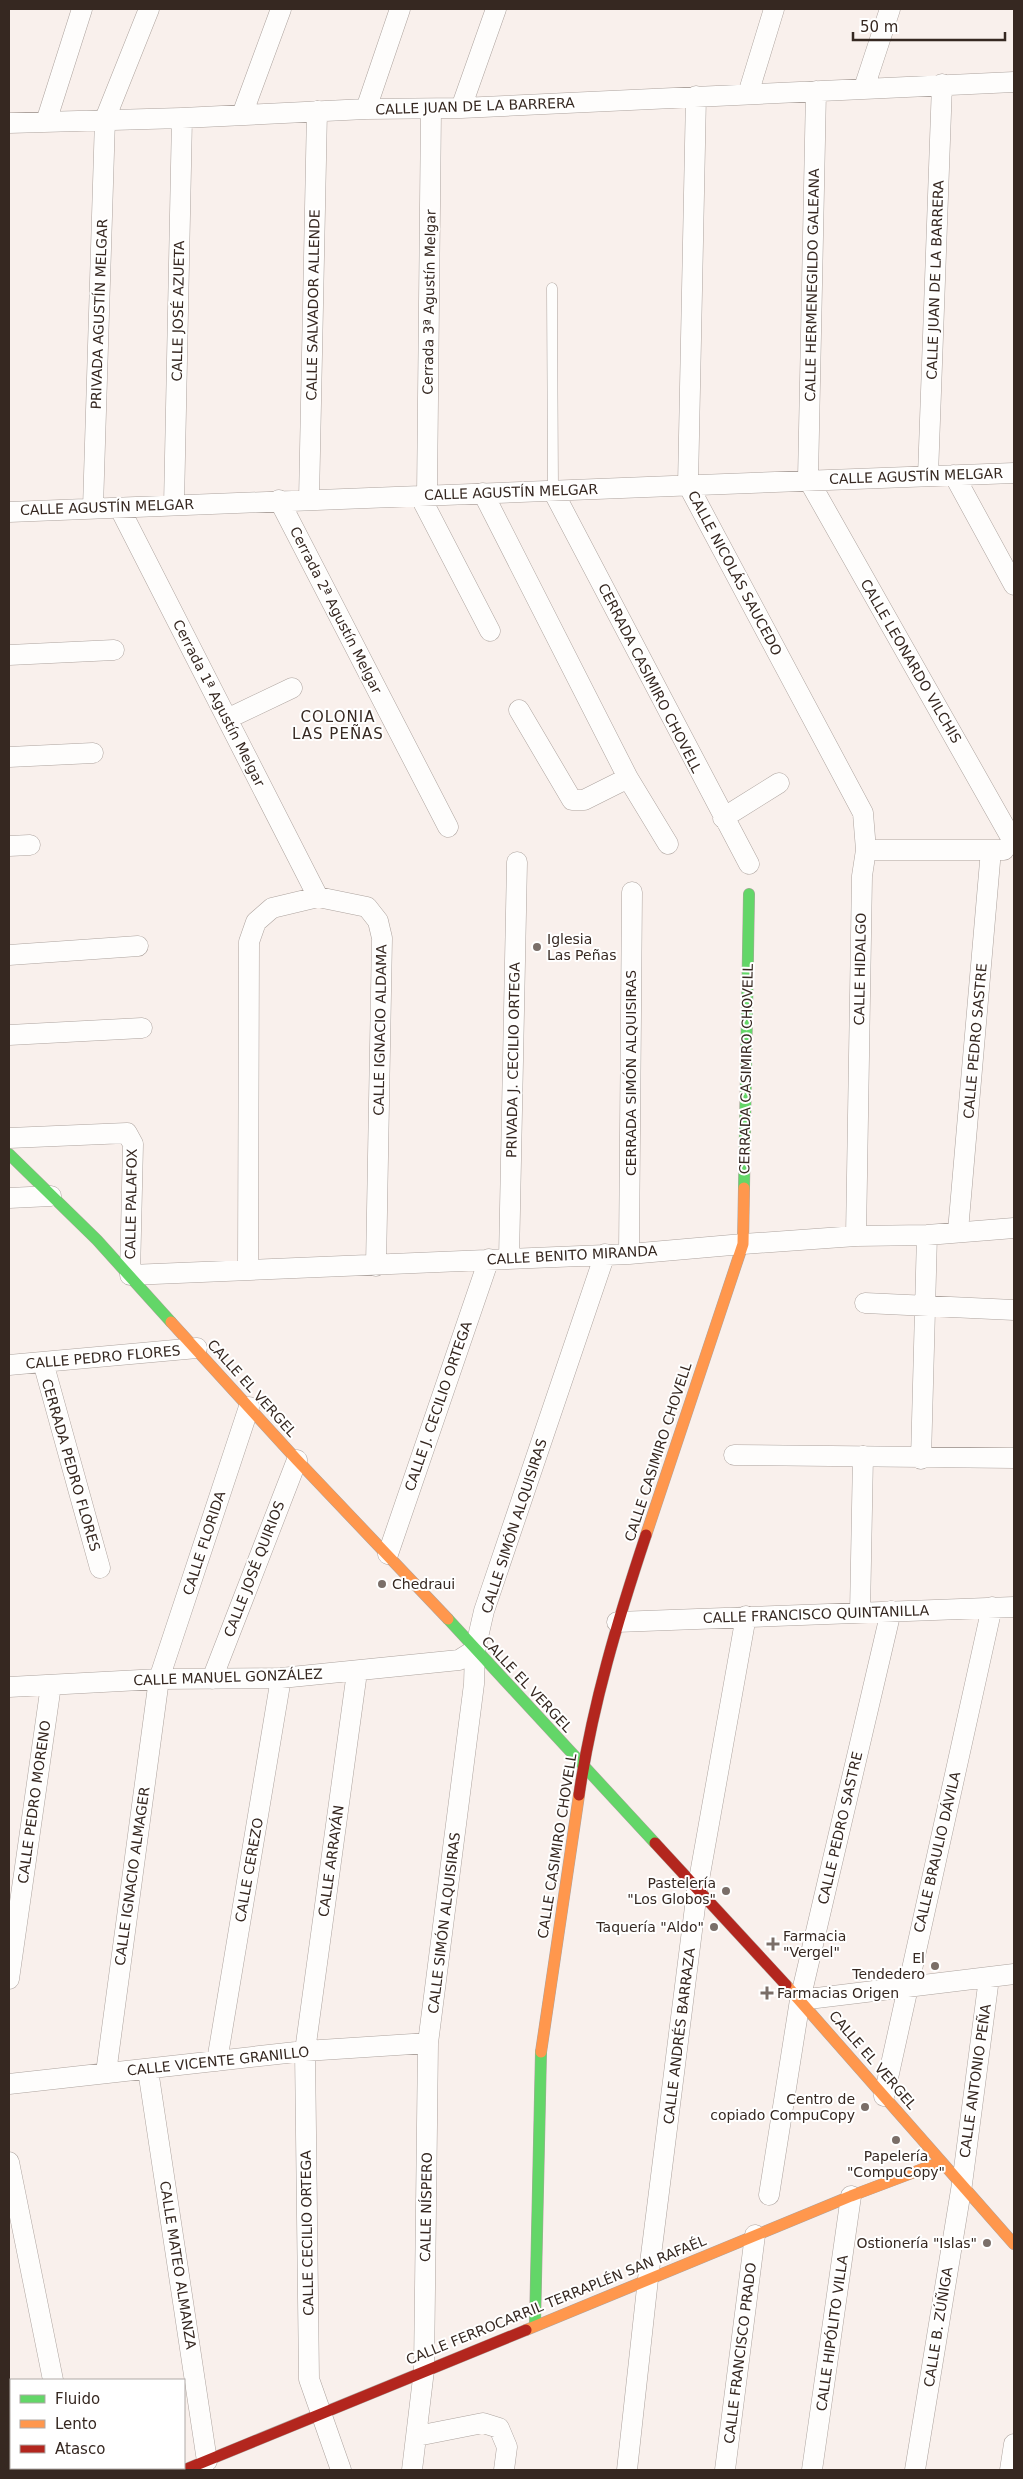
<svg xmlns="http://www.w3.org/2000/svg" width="1023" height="2479" viewBox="0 0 1023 2479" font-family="'DejaVu Sans',sans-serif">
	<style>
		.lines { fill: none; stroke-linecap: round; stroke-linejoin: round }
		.lane-casing { stroke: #ada39e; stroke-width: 11 }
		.street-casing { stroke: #ada39e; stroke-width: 21 }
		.fast-casing { stroke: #ada39e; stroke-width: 12 }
		.slow-casing { stroke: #ada39e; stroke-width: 12 }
		.jam-casing { stroke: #ada39e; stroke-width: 12 }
		.lane { stroke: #fefdfc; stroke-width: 10 }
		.street { stroke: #fefdfc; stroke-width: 20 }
		.fast { stroke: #63d668; stroke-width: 11 }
		.slow { stroke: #ff974d; stroke-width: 11 }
		.jam { stroke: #b3261e; stroke-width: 11 }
		.poi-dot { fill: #7a6e68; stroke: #fff; stroke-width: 2 }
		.labels { text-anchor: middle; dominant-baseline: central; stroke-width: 4; stroke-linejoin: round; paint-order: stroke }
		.street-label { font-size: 14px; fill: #362821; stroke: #fff }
		.poi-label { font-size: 14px; fill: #362821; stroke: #fff; text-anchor: end }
		.neighbourhood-label { font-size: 15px; letter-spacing: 1px; fill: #362821; stroke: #fff }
	</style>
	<rect width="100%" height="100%" fill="#f9f0ec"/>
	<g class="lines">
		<g class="lane-casing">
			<path id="lane" d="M552,288L553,491"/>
		</g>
		<g class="street-casing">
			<path id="street" d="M864,88L890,9
				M816,91L808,479L1014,843
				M748,94L774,9
				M696,96L688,485L863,813L866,850L862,876L856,1236
				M461,108L496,9
				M366,109L400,9
				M242,115L281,9
				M46,122L82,9
				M9,123L182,118L366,109L461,108L1014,82
				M954,475L1014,585
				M928,476L942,84
				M553,491L749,864
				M483,493L628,778L668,844
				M427,495L431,110
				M420,496L490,631
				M279,500L448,827
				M309,500L317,111
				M174,505L182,118
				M93,508L105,119L149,9
				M120,509L318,897
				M9,512C344,498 679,486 1014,473
				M9,655L114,650
				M519,710L572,800H584L628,778
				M227,719L292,688
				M9,757L93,753
				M723,818L779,783
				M9,846L30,845
				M866,850H1004
				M9,955L138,946
				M9,1035L142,1028
				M9,1138L127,1133L133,1144L130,1275L629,1254L743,1244L856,1236L927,1235L1014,1228
				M9,1198L51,1196
				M958,1231L991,850
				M629,1254L632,892
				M509,1259L517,862
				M248,1270L249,942L256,922L272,908L318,897L367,907L378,921L382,938L376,1266
				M865,1303L1014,1310
				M43,1362L100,1568
				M9,1365L197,1348
				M734,1455L1014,1458
				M921,1459L927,1235
				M388,1554L489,1259
				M860,1613L863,1456
				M617,1622L1014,1607
				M212,1679L297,1460
				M9,1687L159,1679L281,1678L459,1660L475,1650
				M9,1979L51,1685
				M800,2000L1014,1974
				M217,2061L281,1678
				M148,2070L207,2461
				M106,2073L159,1679L249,1407
				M9,2084L305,2051L428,2043
				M884,2096L992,1607
				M9,2162L53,2380
				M769,2195L800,2000L891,1611
				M417,2436L483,2423L499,2428L507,2447L504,2470
				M341,2470L309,2379L305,2051L357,1672
				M412,2470L424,2370L428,2043L474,1684L475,1650L484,1611L605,1254
				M627,2470L648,2279L697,1891L746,1616
				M725,2470L755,2235
				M812,2470L851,2196
				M915,2470L962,2184L989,1978
				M1010,2470L1014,2444"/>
		</g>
		<g class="fast-casing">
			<path id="fast" d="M9,1154L97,1240L171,1322
				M744,1188L749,894
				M448,1619L655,1843
				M535,2325L541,2052"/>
		</g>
		<g class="slow-casing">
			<path id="slow" d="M171,1322L297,1460L448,1619
				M646,1535L743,1244L744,1188
				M786,1985L1014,2244
				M541,2052L579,1795
				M526,2330L851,2196L941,2162"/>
		</g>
		<g class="jam-casing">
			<path id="jam" d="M579,1795C592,1706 618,1619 646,1535
				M655,1843L786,1985
				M184,2470L526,2330"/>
		</g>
		<use href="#lane" class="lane"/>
		<use href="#street" class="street"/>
		<use href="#fast" class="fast"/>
		<use href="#slow" class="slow"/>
		<use href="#jam" class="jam"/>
	</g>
	<g class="poi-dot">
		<circle cx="537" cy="947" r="5"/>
		<circle cx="382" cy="1584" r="5"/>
		<circle cx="726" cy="1891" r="5"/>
		<circle cx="714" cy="1927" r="5"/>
		<path d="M770.5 1936.5h5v5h5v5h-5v5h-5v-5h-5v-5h5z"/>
		<circle cx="935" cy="1966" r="5"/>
		<path d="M764.5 1985.5h5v5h5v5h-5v5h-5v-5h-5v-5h5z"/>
		<circle cx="865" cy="2107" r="5"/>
		<circle cx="896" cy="2140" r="5"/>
		<circle cx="987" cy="2243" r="5"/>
	</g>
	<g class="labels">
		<g class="street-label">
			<text transform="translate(475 106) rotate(-2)">CALLE JUAN DE LA BARRERA</text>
			<text transform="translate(935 280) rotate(-88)">CALLE JUAN DE LA BARRERA</text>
			<text transform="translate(812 285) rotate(-89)">CALLE HERMENEGILDO GALEANA</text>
			<text transform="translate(429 302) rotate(-89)">Cerrada 3ª Agustín Melgar</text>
			<text transform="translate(313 305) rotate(-89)">CALLE SALVADOR ALLENDE</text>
			<text transform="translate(178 311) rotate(-89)">CALLE JOSÉ AZUETA</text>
			<text transform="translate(99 314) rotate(-88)">PRIVADA AGUSTÍN MELGAR</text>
			<text transform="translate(916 476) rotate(-2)">CALLE AGUSTÍN MELGAR</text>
			<text transform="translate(511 492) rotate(-2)">CALLE AGUSTÍN MELGAR</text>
			<text transform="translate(107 507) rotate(-2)">CALLE AGUSTÍN MELGAR</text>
			<text transform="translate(735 573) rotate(62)">CALLE NICOLÁS SAUCEDO</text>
			<text transform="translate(336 610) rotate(63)">Cerrada 2ª Agustín Melgar</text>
			<text transform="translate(911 661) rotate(60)">CALLE LEONARDO VILCHIS</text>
			<text transform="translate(650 678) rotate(63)">CERRADA CASIMIRO CHOVELL</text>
			<text transform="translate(219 703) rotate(63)">Cerrada 1ª Agustín Melgar</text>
			<text transform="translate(860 969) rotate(-89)">CALLE HIDALGO</text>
			<text transform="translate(380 1030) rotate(-89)">CALLE IGNACIO ALDAMA</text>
			<text transform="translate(975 1041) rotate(-85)">CALLE PEDRO SASTRE</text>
			<text transform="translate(513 1060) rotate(-89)">PRIVADA J. CECILIO ORTEGA</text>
			<text transform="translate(746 1069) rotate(-89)">CERRADA CASIMIRO CHOVELL</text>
			<text transform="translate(631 1073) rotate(-90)">CERRADA SIMÓN ALQUISIRAS</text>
			<text transform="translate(131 1204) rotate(-89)">CALLE PALAFOX</text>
			<text transform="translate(572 1255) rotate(-3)">CALLE BENITO MIRANDA</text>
			<text transform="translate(103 1357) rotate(-5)">CALLE PEDRO FLORES</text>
			<text transform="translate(252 1388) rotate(48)">CALLE EL VERGEL</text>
			<text transform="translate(438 1406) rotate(-71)">CALLE J. CECILIO ORTEGA</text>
			<text transform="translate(658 1452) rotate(-72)">CALLE CASIMIRO CHOVELL</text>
			<text transform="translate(71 1465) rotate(74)">CERRADA PEDRO FLORES</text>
			<text transform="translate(514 1526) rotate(-72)">CALLE SIMÓN ALQUISIRAS</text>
			<text transform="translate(204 1543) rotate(-72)">CALLE FLORIDA</text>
			<text transform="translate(254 1569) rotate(-69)">CALLE JOSÉ QUIRIOS</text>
			<text transform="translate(816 1614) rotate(-2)">CALLE FRANCISCO QUINTANILLA</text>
			<text transform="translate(228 1677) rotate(-2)">CALLE MANUEL GONZÁLEZ</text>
			<text transform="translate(527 1684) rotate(47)">CALLE EL VERGEL</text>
			<text transform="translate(34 1802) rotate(-82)">CALLE PEDRO MORENO</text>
			<text transform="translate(840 1828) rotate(-77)">CALLE PEDRO SASTRE</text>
			<text transform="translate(557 1846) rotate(-81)">CALLE CASIMIRO CHOVELL</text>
			<text transform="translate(937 1852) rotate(-77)">CALLE BRAULIO DÁVILA</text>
			<text transform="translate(331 1861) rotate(-82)">CALLE ARRAYÁN</text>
			<text transform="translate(249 1870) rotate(-80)">CALLE CEREZO</text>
			<text transform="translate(132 1876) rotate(-82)">CALLE IGNACIO ALMAGER</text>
			<text transform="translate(444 1923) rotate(-83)">CALLE SIMÓN ALQUISIRAS</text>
			<text transform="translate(679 2036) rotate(-83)">CALLE ANDRÉS BARRAZA</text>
			<text transform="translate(873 2060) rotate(49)">CALLE EL VERGEL</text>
			<text transform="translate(218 2061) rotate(-6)">CALLE VICENTE GRANILLO</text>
			<text transform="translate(975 2081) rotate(-82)">CALLE ANTONIO PEÑA</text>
			<text transform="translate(426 2207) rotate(-89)">CALLE NÍSPERO</text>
			<text transform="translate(307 2233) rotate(-91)">CALLE CECILIO ORTEGA</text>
			<text transform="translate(178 2265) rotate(81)">CALLE MATEO ALMANZA</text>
			<text transform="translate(556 2300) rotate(-22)">CALLE FERROCARRIL TERRAPLÉN SAN RAFAÉL</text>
			<text transform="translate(938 2327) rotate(-81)">CALLE B. ZÚÑIGA</text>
			<text transform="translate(832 2333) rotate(-82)">CALLE HIPÓLITO VILLA</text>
			<text transform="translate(740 2353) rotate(-83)">CALLE FRANCISCO PRADO</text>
		</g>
		<g class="poi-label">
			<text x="547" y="939" text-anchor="start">Iglesia<tspan x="547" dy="16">Las Peñas</tspan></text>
			<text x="392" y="1584" text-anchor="start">Chedraui</text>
			<text x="716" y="1883">Pastelería<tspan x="716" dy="16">"Los Globos"</tspan></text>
			<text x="704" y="1927">Taquería "Aldo"</text>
			<text x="783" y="1936" text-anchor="start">Farmacia<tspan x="783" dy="16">"Vergel"</tspan></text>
			<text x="925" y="1958">El<tspan x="925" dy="16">Tendedero</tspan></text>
			<text x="777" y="1993" text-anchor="start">Farmacias Origen</text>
			<text x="855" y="2099">Centro de<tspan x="855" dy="16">copiado CompuCopy</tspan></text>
			<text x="896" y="2156" text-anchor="middle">Papelería<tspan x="896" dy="16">"CompuCopy"</tspan></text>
			<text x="977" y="2243">Ostionería "Islas"</text>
		</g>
		<g class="neighbourhood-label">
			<text x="338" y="717">COLONIA<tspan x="338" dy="17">LAS PEÑAS</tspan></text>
		</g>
	</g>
	<rect width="1023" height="2479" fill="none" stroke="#362821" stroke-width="20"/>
	<rect x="10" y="2379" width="175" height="90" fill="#ffffff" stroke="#afa9a6"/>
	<rect x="20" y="2395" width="25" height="8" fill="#63d668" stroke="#afa9a6"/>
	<text x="55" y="2404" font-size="15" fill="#362821">Fluido</text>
	<rect x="20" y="2420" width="25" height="8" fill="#ff974d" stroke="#afa9a6"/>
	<text x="55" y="2429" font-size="15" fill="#362821">Lento</text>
	<rect x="20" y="2445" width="25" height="8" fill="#b3261e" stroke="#afa9a6"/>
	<text x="55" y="2454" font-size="15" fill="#362821">Atasco</text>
	<path d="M853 32v8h152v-8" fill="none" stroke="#362821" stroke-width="2.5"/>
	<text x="860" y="32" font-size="15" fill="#362821" stroke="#ffffff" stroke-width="4" paint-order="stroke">50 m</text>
</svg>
